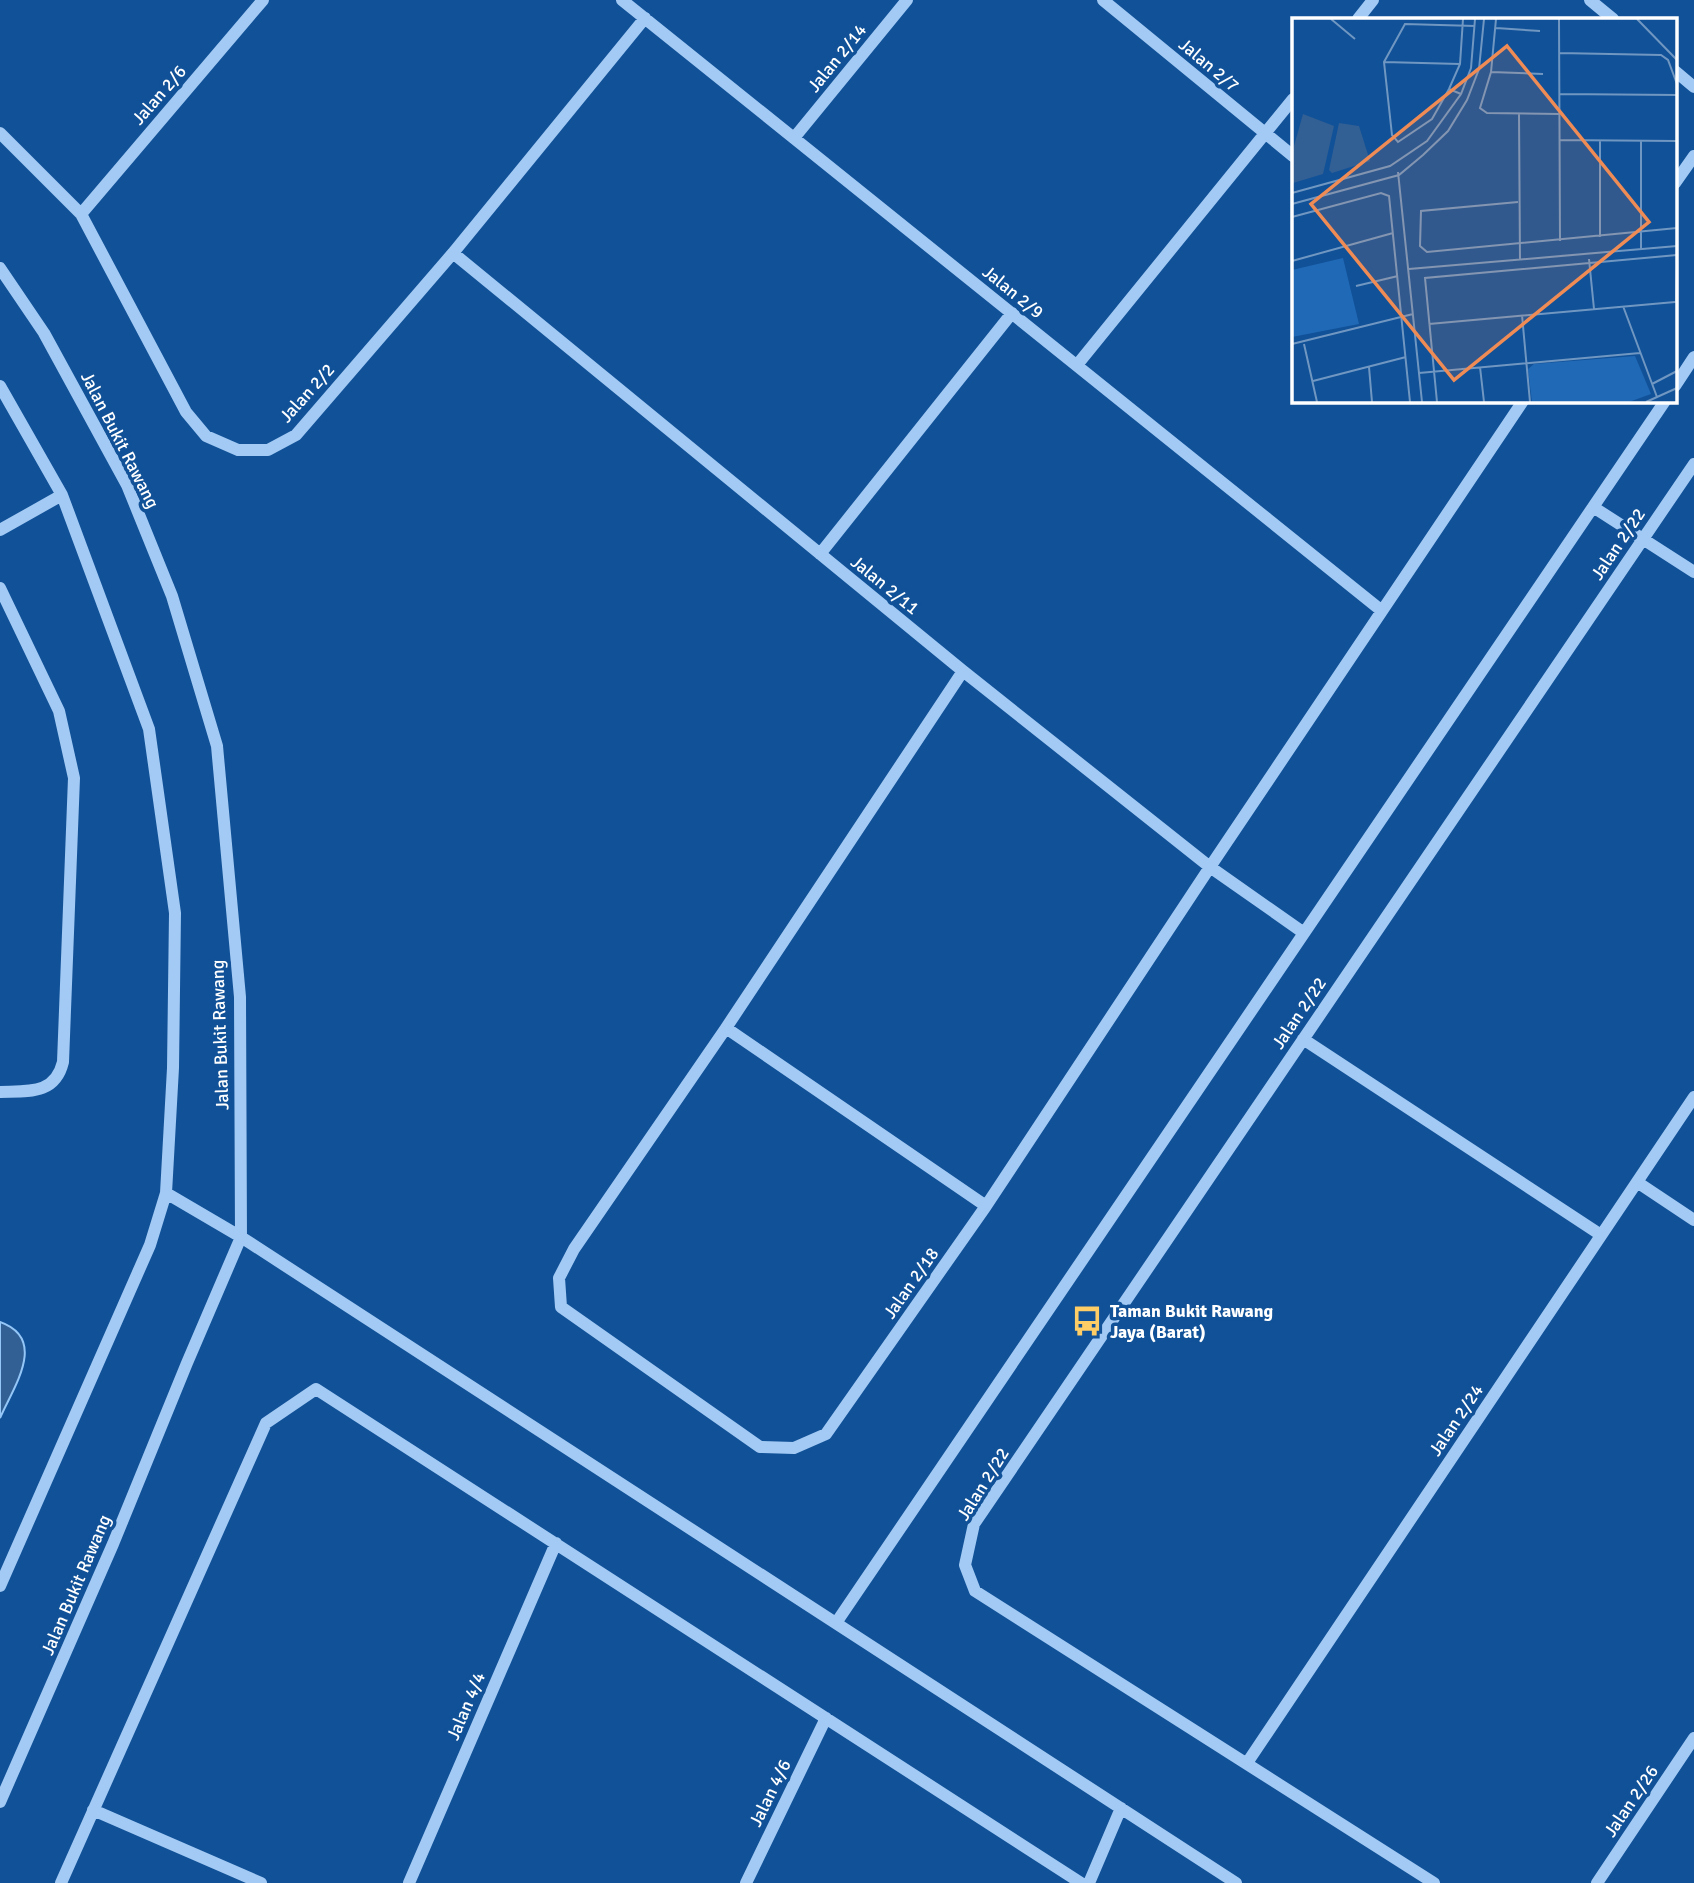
<svg xmlns="http://www.w3.org/2000/svg" width="1694" height="1883" viewBox="0 0 1694 1883" font-family="Signika,sans-serif">
	<style>
		.water { fill: #326094; stroke: #94c6f7; stroke-width: 2 }
		.lines { fill: none; stroke-linecap: round; stroke-linejoin: round }
		.minor { stroke: #a2caf4; stroke-width: 12 }
		.labels { text-anchor: middle; dominant-baseline: central; stroke-width: 7; stroke-linejoin: round; paint-order: stroke }
		.street-label { font-size: 18px; fill: #fff; stroke: #115198 }
		.poi-label { font-size: 18px; font-weight: bold; fill: #fff; stroke: #115198; text-anchor: start }
		.inset-road { fill: none; stroke: #7097c1; stroke-width: 2 }
		.view { fill: #ef8b55; fill-opacity: 0.15; stroke: #ef8b55; stroke-width: 3.5 }
		.inset-edge { fill: none; stroke: #fff; stroke-width: 3.5 }
	</style>
	<rect width="100%" height="100%" fill="#115198"/>
	<path class="water" d="M0,1322C48,1339 14,1386 0,1418Z"/>
	<g class="lines">
		<path class="minor" d="M622,0L1382,611
			M1103,0L1293,156
			M1590,0L1613,19
			M1358,19L1373,0
			M1675,71L1694,87
			M0,133L81,214L186,412L206,436L238,450H268L296,435L453,253L645,18
			M794,138L907,0
			M1675,183L1694,156
			M81,214L263,0
			M453,253L963,671L1210,867L1304,933
			M0,268L44,333L127,485L172,596L217,746L240,997L241,1237L187,1363L113,1544L0,1802
			M1077,365L1293,99
			M0,386L62,495L149,729L175,913L173,1068L166,1193L150,1245L0,1586
			M1675,386L1694,357
			M1593,507L1694,572
			M0,530L62,495
			M820,554L1012,313
			M0,588L59,711L74,778L63,1062C55,1095 28,1091 0,1092
			M963,671L726,1028L574,1249L559,1278L561,1307L760,1447L794,1448L826,1434L986,1206L1210,867L1523,401
			M726,1028L986,1206
			M1303,1039L1601,1235
			M1637,1182L1694,1220
			M166,1193L241,1237L1236,1883
			M836,1623L1665,401
			M1247,1763L1694,1097
			M93,1810L261,1883
			M61,1883L266,1423L316,1389L1081,1883
			M409,1883L556,1543
			M746,1883L826,1718
			M1089,1883L1121,1808
			M1434,1883L975,1591L965,1565L974,1524L1694,464
			M1597,1883L1694,1738"/>
	</g>
	<defs>
		<g id="bus-bare" transform="scale(2.415)"><path d="M-5-6H5V4H4V6H2V4H-2V6H-4V4H-5ZM-3.5-4V0h7V-4ZM-3.5 1.2v1.5H-2V1.2ZM2 1.2v1.5H3.5V1.2Z" fill="#ffcd65" stroke="#115198" stroke-width="2.5" paint-order="stroke"/></g>
	</defs>
	<g fill-rule="evenodd">
		<use href="#bus-bare" x="1087" y="1321"/>
	</g>
	<g class="labels">
		<g class="street-label">
			<text transform="translate(837 58) rotate(-51)">Jalan 2/14</text>
			<text transform="translate(1209 65) rotate(40)">Jalan 2/7</text>
			<text transform="translate(159 95) rotate(-49)">Jalan 2/6</text>
			<text transform="translate(1013 292) rotate(39)">Jalan 2/9</text>
			<text transform="translate(307 393) rotate(-48)">Jalan 2/2</text>
			<text transform="translate(120 440) rotate(63)">Jalan Bukit Rawang</text>
			<text transform="translate(1618 544) rotate(-56)">Jalan 2/22</text>
			<text transform="translate(885 585) rotate(39)">Jalan 2/11</text>
			<text transform="translate(1299 1013) rotate(-56)">Jalan 2/22</text>
			<text transform="translate(220 1035) rotate(-92)">Jalan Bukit Rawang</text>
			<text transform="translate(911 1283) rotate(-55)">Jalan 2/18</text>
			<text transform="translate(1456 1420) rotate(-56)">Jalan 2/24</text>
			<text transform="translate(983 1484) rotate(-58)">Jalan 2/22</text>
			<text transform="translate(76 1585) rotate(-67)">Jalan Bukit Rawang</text>
			<text transform="translate(466 1706) rotate(-67)">Jalan 4/4</text>
			<text transform="translate(770 1793) rotate(-64)">Jalan 4/6</text>
			<text transform="translate(1631 1801) rotate(-56)">Jalan 2/26</text>
		</g>
		<g class="poi-label">
			<text x="1110" y="1311">Taman Bukit Rawang<tspan x="1110" dy="21">Jaya (Barat)</tspan></text>
		</g>
	</g>
	<g transform="translate(1292 18)">
		<rect width="385" height="385" fill="#115198"/>
		<path d="M51,240L67,306L0,319V252ZM343,338L359,376L337,384H240L236,351L242,346Z" fill="#2069b6"/>
		<path d="M11,96L42,108L31,156L1,165L0,135ZM47,105L67,108L78,143L40,155L37,152Z" fill="#326094"/>
		<path class="inset-road" d="M39,1L63,21M204,1L199,54L188,90L195,95L267,96M267,1L268,223M345,1L385,42M204,10L248,13M267,35L369,37L376,42L385,66M92,44L168,46M199,54L251,56M157,71L168,46L171,1M169,76L157,71L140,101L106,124L100,117L92,44L113,6L183,8M267,76L385,77M227,96L228,242M267,122L385,123M106,154L130,384M0,175L98,148L135,123L169,76L179,50L183,1M226,184L129,193L128,228L135,234L385,210M0,186L107,157L131,137L156,113L175,82L187,51L192,1M0,199L89,175L97,178L118,384M308,219V122M349,231V123M297,241L302,291M0,243L101,215M117,251L385,228M64,268L106,258M384,285L385,248M331,288L365,379M230,297L238,384M137,306L383,284M0,326L121,296M12,326L25,384M77,349L80,384M188,349L192,384M127,355L348,335M21,363L114,339M360,366L385,353M145,384L133,260L385,237M354,384L385,370"/>
		<path class="view" d="M215,28L357,204L162,362L19,186Z"/>
		<rect width="385" height="385" class="inset-edge"/>
	</g>
</svg>
